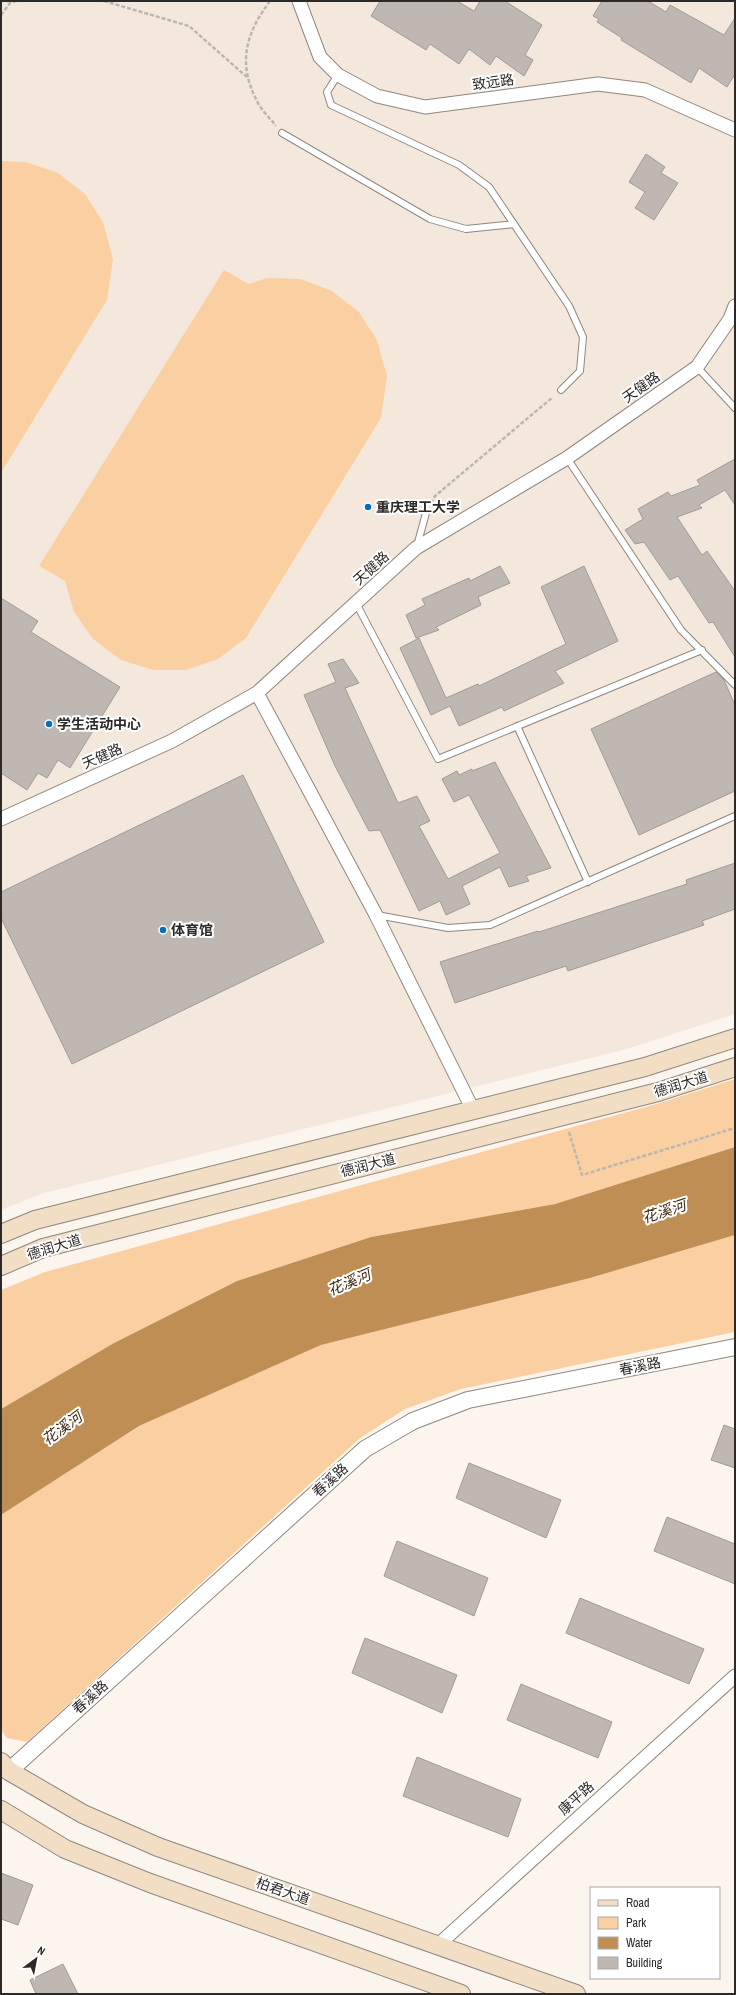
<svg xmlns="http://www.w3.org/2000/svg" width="736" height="1995" viewBox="0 0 736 1995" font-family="'Archivo Narrow','Noto Sans SC',sans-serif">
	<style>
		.built { fill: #f4e8dc }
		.green { fill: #fad0a2 }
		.water { fill: #bf8e54 }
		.building { fill: #bfb8b2; stroke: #a19b95 }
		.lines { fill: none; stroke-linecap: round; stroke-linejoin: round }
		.service-casing { stroke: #8d8781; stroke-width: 8 }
		.minor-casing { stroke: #8d8781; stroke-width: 15 }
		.tertiary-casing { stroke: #8d8781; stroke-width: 18 }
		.secondary-casing { stroke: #8d8781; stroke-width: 20 }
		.path { stroke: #bbb6b0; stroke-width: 2.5; stroke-dasharray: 4 2; stroke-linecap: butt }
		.service { stroke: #fff; stroke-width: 6 }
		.minor { stroke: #fff; stroke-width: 13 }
		.tertiary { stroke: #fff; stroke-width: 16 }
		.secondary { stroke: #f2dec5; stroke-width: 18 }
		.poi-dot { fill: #076eba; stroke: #fff; stroke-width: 1.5 }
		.labels { text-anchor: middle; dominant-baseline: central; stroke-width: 4; stroke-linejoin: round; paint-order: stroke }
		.street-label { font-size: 14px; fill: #2c2927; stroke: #fff }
		.poi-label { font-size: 14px; font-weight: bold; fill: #2c2927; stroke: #fff; text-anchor: start }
		.water-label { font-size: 15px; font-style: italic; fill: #412b12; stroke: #fff }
	</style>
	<rect width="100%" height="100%" fill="#fbf5ee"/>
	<path class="built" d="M1,1H735V1014L627,1049L44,1193L1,1210Z"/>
	<path class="green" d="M1,161L26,162L58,173L85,194L103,222L113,259L107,300L1,473Z
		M224,270L249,284L267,278L301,279L332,291L359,312L377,340L387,376L381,418L246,638L218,659L186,670H153L121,660L93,639L74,612L65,581L39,566Z
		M735,1079V1147L555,1204L371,1237L237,1281L114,1343L1,1409V1290L45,1272L660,1103Z
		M735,1235V1332L461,1389L405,1409L359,1439L27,1742L7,1738L1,1730V1515L139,1426L321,1345L590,1278Z"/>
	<path class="water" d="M735,1147V1235L590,1278L321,1345L139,1426L1,1515V1409L114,1343L237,1281L371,1237L555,1204Z"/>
	<path class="building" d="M380,1H457L474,11L480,1H505L542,25L525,55L533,60L524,76L496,56L490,65L469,49L459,64L430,44L426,50L371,16Z
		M602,1H648L666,12L670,5L724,35L735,18V74L727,87L699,68L691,83L621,40L622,38L597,22L599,19L593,16Z
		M646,154L665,167L661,173L678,183L654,220L635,208L645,192L629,182Z
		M735,459V505L725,490L699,505L702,508L677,517L702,555L707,551L735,591V657L713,622L709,623L678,576L670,580L644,542L635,544L625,530L643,519L638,509L668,492L671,496L700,485L697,480Z
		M500,566L510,583L478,597L481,605L436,627L439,630L416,638L406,615L425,605L422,599L469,578L470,581Z
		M584,566L618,641L555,671L564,683L504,711L502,707L459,726L450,706L431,715L400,648L419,638L446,698L478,684L479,686L566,644L541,587Z
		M1,598L38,621L31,632L120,687L70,768L58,760L47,778L38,773L27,790L1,773Z
		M343,659L359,683L345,688L398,803L417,796L430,821L419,826L448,879L500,853L469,795L454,802L442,779L457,771L459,775L472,769V771L495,762L551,868L526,876L529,881L509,887L500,867L462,886L470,904L446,915L440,901L419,911L380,830L369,831L335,766L304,695L336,682L328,664Z
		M716,672L724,680L735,705V791L639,835L591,729Z
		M243,775L324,942L72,1064L1,918V892Z
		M735,863V909L702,921L704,925L568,971L566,966L455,1003L440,962L538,931L539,932L687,884L686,880Z
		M724,1425L735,1429V1468L711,1460Z
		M469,1463L561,1500L546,1538L456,1498Z
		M667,1517L735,1544V1584L654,1551Z
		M397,1541L488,1578L474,1616L384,1576Z
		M580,1598L704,1649L689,1684L566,1633Z
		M365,1638L457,1675L442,1713L352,1673Z
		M521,1684L612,1722L598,1758L507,1720Z
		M417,1757L521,1799L508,1837L403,1796Z
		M1,1873L33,1885L18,1925L1,1919Z
		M63,1964L78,1994H36L30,1980Z"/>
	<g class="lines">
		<g class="service-casing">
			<path id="service" d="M338,75L327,92L331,105L459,165L489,187L569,306L583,337L580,371L561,390
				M282,133L430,219L466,229L514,224
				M697,367L735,408
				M567,458L681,630L735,685
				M417,546L426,513
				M356,603L438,759L702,650
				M517,726L588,882
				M377,915L448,928L490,925L735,816"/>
		</g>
		<g class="minor-casing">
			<path id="minor" d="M299,1L320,57L338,75L377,96L425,107L598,84L645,90L735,130
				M257,693L376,915L473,1110
				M1,819L172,741L257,693L416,548L567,458L697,367L730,319L735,306
				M438,1945L735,1676"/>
		</g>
		<g class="tertiary-casing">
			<path id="tertiary" d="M9,1771L365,1449L413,1421L468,1400L735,1347"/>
		</g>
		<g class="secondary-casing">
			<path id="secondary" d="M1,1234L35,1220L645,1067L735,1038
				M1,1266L43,1248L658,1092L735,1067
				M1,1762L9,1771L83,1814L158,1847L576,1994
				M1,1810L65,1849L150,1883L461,1994"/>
		</g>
		<path class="path" d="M104,1L189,26L248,78
			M270,1C246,33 237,63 257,101C261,110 270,118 276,126
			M1,15L10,3L16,1
			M431,503L435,496L553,397
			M569,1132L582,1175L735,1128"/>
		<use href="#service" class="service"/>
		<use href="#minor" class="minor"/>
		<use href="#tertiary" class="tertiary"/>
		<use href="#secondary" class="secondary"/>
	</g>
	<g class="poi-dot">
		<circle cx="368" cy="507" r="4"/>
		<circle cx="49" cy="724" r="4"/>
		<circle cx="163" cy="930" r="4"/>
	</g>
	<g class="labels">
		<g class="street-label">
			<text transform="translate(493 82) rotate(-8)">致远路</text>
			<text transform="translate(641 387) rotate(-35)">天健路</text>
			<text transform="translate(371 568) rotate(-42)">天健路</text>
			<text transform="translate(102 756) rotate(-24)">天健路</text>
			<text transform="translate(681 1084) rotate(-17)">德润大道</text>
			<text transform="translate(368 1165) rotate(-14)">德润大道</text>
			<text transform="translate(54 1247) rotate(-17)">德润大道</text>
			<text transform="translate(640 1366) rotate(-11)">春溪路</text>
			<text transform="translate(330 1480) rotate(-42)">春溪路</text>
			<text transform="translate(90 1697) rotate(-42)">春溪路</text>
			<text transform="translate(576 1798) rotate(-42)">康平路</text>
			<text transform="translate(283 1891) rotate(19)">柏君大道</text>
		</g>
		<g class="poi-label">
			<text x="376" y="507">重庆理工大学</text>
			<text x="57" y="724">学生活动中心</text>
			<text x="171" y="930">体育馆</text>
		</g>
		<g class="water-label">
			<text transform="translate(664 1211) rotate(-18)">花溪河</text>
			<text transform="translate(349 1282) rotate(-23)">花溪河</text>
			<text transform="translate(62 1428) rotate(-36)">花溪河</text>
		</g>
	</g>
	<rect width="736" height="1995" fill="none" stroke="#2c2927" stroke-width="4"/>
	<rect x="590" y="1887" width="130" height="92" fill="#ffffff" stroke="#aba9a9"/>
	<rect x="598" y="1900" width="20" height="6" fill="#f2dec5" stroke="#aba9a9"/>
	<text x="626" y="1907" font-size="12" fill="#2c2927">Road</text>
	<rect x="598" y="1917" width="20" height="12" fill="#fad0a2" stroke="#aba9a9"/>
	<text x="626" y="1927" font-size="12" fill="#2c2927">Park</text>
	<rect x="598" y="1937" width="20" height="12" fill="#bf8e54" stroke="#aba9a9"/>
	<text x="626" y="1947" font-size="12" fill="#2c2927">Water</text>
	<rect x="598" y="1957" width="20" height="12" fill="#bfb8b2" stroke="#aba9a9"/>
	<text x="626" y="1967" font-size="12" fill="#2c2927">Building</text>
	<g transform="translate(36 1959) rotate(32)" stroke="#ffffff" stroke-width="3" paint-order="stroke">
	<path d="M0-3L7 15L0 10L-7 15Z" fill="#2c2927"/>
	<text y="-6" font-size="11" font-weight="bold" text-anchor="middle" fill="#2c2927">N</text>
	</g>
</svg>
